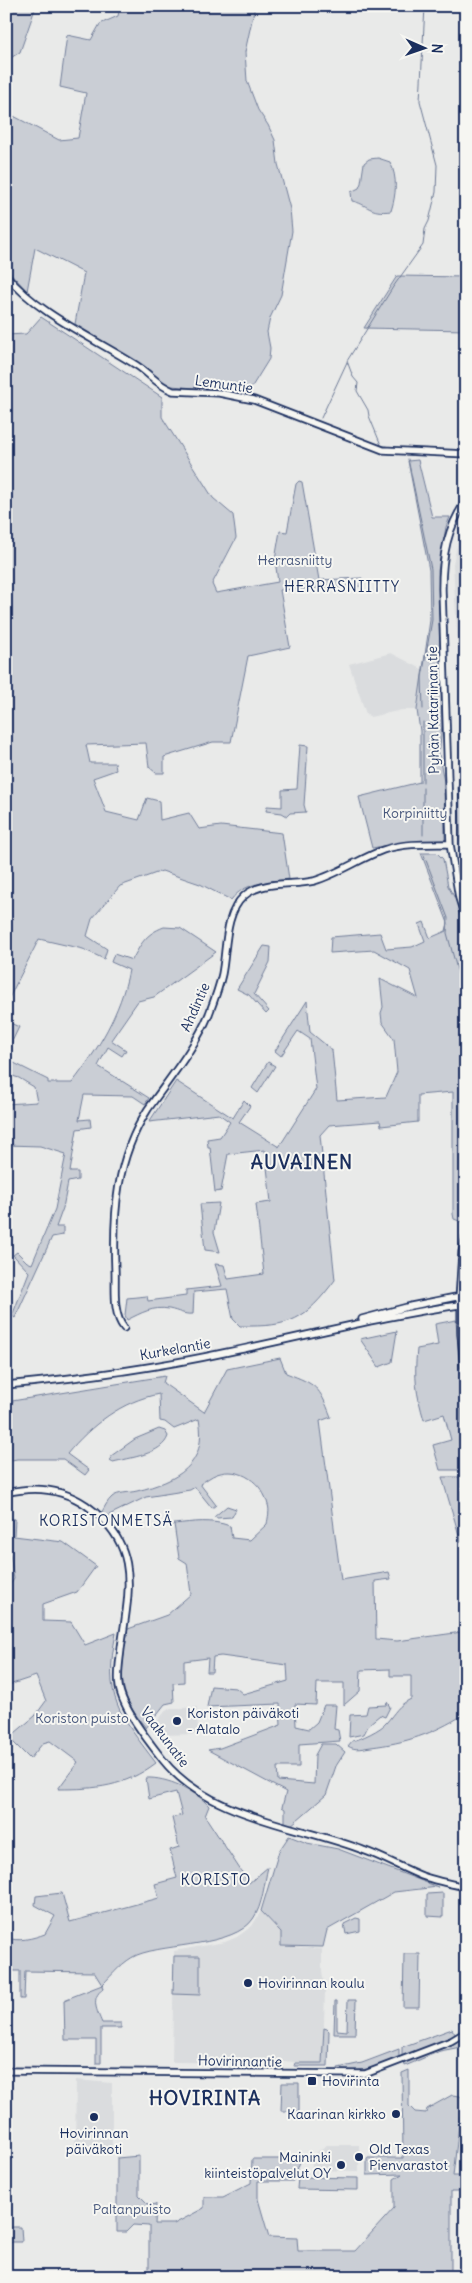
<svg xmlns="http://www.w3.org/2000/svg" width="472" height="2283" viewBox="0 0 472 2283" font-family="Delius,sans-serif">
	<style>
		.built { fill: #dadcde }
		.green { fill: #caced5; stroke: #727e9a }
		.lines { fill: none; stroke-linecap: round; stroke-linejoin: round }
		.stream { stroke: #6c7995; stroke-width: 1 }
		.minor-casing { stroke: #1b2f5e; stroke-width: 9 }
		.minor { stroke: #f6f6f2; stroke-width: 5.5 }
		.poi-dot { fill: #1b2f5e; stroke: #f6f6f2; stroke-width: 2 }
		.labels { text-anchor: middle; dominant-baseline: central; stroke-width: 4; stroke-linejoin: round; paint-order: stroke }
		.street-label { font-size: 14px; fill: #1b2f5e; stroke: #f6f6f2 }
		.park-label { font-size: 14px; fill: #47577c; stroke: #f6f6f2 }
		.poi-label { font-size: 14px; fill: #1b2f5e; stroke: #f6f6f2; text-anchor: start }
		.neighbourhood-label { font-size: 15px; letter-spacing: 1px; fill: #1b2f5e; stroke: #f6f6f2 }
		.district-label { font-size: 19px; font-weight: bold; letter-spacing: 1px; fill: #1b2f5e; stroke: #f6f6f2 }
	</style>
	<rect width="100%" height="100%" fill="#e9eae9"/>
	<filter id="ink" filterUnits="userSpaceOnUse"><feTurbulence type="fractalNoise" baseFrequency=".02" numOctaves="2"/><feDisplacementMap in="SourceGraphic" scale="10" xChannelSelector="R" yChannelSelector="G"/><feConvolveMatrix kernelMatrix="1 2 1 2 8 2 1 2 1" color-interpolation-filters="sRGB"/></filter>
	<g filter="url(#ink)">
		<path class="built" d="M466,522V667H459L453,564L458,541Z
			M391,653L424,670L417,710H402L370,717L366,714L349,664Z
			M197,1707L198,1734L160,1735L152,1728L167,1709Z
			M261,1911L281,1932V1946L322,1949V1970L325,1992L323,2055L321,2065L284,2061L260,2063L172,2062L174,1951L225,1942L237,1937L252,1926Z
			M76,2080L112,2083V2151L75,2150Z
			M326,2145H359V2171L312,2170V2157Z"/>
		<path class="green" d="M6,6H36L20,52L6,61Z
			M120,6H255L245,52L247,81L258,110L268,125L275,140L278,164L290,209L292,231L281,295L270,318L267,332L270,348L269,359L248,393L172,386L163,382L140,364L75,324L84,273L35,248L27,291L6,268V112L59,140L78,138L86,93L60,87L67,35L91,40L100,24L118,16Z
			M378,158L390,162C398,178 396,195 391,211C369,214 368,204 352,201L351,192L359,188L361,183L364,163L369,159Z
			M397,276L466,277V330L364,328Z
			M41,317L162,397V417L213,498L233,515L236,538L212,584L216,593L278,582L275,560L280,531L287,532L296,484L299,481L302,482L319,580L362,578V586L280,590L290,647L248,656L231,742H213L164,757V773H156L149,767L146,743L86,745L90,763H115L116,770L93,778L106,812L139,820L147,798L159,801L160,820L189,813L199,829L221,826L282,833L289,879C269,882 244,882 231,900L200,884L162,871L120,886L92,919L87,936L107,949L104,959L83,949L39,939L6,1004V335L26,334Z
			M418,460L432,517H450L446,527L438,571L442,725L439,756L444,782L445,840L400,843L372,848L359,797L420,782V731L417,710L430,620L429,570L408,461Z
			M300,745L308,746L304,805L306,812L290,813L287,816L282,813L266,811L267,806L282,807V790L297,789Z
			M464,784L466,792V877L462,862L458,786Z
			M421,853H437L443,859L448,886L457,902L466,935V1221L462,1222L454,1219L453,1214V1092L418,1095V1122L381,1126L380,1121L329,1125L320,1135L335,1280C305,1320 291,1327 240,1326L233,1319L227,1289L194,1292L193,1314C184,1315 179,1311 169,1309C153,1306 141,1313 127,1320L125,1315L127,1298L147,1296L148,1301L186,1296V1290L222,1286L215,1264L224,1265L228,1279L264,1274L256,1204L271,1202L265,1150L228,1154L221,1191L215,1192L210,1147H208L207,1139L220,1137L230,1122L219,1114L149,1122L176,1081L233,1118L244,1100L250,1106L239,1122L279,1147L316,1089L310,1039L298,1031L281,1056L275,1051L307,1001L310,1032L332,1050L337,1100L386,1097L397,1072L394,1039L382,1022L381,1013L383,1007L380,979L418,998L410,970L374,950L330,953L331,937L380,933L386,949L412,947L425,941L419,924L424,922L430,938L446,931L448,923Z
			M164,927L180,928L216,952L154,997L138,1001L111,1040L126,1050L122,1056L108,1047L98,1066L149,1098L145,1104L133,1096L84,1095L79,1120L90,1119L91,1127L77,1129L70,1172H78V1180L68,1182L63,1208L56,1227H63V1235L52,1237L15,1318L12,1316L29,1272L13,1255L17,1252L27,1262L32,1264L55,1209L66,1154L40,1146L6,1145V1104L37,1102L34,1087L19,1078L6,1074V1059L48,1080V1083H72C98,1050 121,1012 129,970L111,962L114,954L132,960C141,944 145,934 164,927Z
			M264,946L271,947L270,962L254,994L269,1011L266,1014L249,995L237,989Z
			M6,1021L19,1027L6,1054Z
			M268,1062L275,1066L258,1093L252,1088Z
			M219,1203L214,1232L220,1252L205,1250L200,1204Z
			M456,1320L461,1391V1470H440L433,1445L451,1440L444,1414L424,1420C416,1392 414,1379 417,1349L438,1345L435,1324Z
			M397,1331L392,1362L379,1367L360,1339Z
			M280,1358L286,1373C317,1385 319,1386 331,1417L320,1421L341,1580L389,1572L391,1579L375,1581L376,1639L397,1641L462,1632L463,1715C433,1734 405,1743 371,1747C363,1748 355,1751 348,1746L352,1741C359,1740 382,1729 386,1723C395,1713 398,1705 411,1699V1676H390V1669L361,1670L360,1691L344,1705V1683H317L316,1705L295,1704L296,1726L309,1729L317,1722L324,1705H336L334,1729L338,1730L340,1741L299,1744V1767H277L278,1781L314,1784L315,1755L321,1744H336L345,1752L336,1766L326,1795L290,1826L285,1824V1809L282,1807L286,1792L208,1750L220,1748L281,1725L280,1704L207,1707L211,1686L236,1688L243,1694L288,1681L287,1665L221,1656L213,1657L212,1672H207L208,1658L184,1661V1682L173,1683L174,1702L165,1704L146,1728C115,1691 121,1673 128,1629L167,1615L191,1594L187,1563L179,1558L174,1524C194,1522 211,1519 230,1526L232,1538L250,1540L267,1524C268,1518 270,1510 268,1505C263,1483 240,1466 217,1474C211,1476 205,1481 200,1484L216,1505L212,1508L195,1487L190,1490L146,1497L105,1517L101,1513C104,1509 107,1501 112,1497C118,1492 129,1493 137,1491C177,1481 208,1465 199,1419L174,1429L165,1422L160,1421L159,1394C122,1401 91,1425 67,1454L89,1470L85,1475L63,1459H17L6,1461V1402L165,1376L163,1383L204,1412L227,1369Z
			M159,1429L165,1431L168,1436C163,1454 129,1458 113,1462L110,1460L111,1456L135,1439Z
			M442,1477H460L461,1542Z
			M227,1506L236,1509L232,1517L217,1518L214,1517Z
			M6,1518L15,1519L14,1536L63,1542L96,1566L77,1592L43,1604V1621L71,1622L85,1645L116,1633C103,1698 119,1714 156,1763C124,1787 97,1789 58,1789L78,1762L50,1741L43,1743L30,1759L9,1738L35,1716L46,1701L36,1676L6,1686V1591L14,1579L10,1554L6,1549Z
			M387,1702L390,1707L385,1717L380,1715L369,1724L364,1734L349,1737L350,1715L366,1714L368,1706L386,1705Z
			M146,1778C167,1777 195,1790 209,1806L205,1816L249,1883L268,1867C264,1883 263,1905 253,1919C234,1947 167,1943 137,1955C123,1961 113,1974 102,1985L103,1989C90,1998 97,2011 102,2023H121V2028H101V2063H96V2040H65L64,2000L102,1985L94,1972L25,1971L24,1999H20V1971H6V1937C17,1943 34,1938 45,1934L55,1916L35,1905L36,1896L62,1893L70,1922L159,1898L155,1884L177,1878L170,1850L179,1847L172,1818L182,1815L176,1792L149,1799Z
			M289,1836L307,1843L338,1849L438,1887L394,1892L327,1930L323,1947L281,1946V1932L261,1911L279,1851Z
			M443,1893V1917L427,1916V1894Z
			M356,1918L360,1919V1931L346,1934L344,1924Z
			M404,1954H420L419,2007H403Z
			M174,1956H200V1995L173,1994Z
			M348,2000H356L355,2034H334L335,2001H337V2030L347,2031Z
			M324,2028L327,2029L329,2031L328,2066H294L295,2063H322Z
			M452,2029L455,2034L450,2039L402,2057V2047Z
			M466,2036V2046L440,2051L405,2066L404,2062Z
			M399,2049V2059L368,2069L339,2072L338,2068L362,2063Z
			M409,2070V2106L415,2112L426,2113L427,2109L452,2095L460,2096L466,2101V2116H460L453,2176H466V2191H451V2277H149V2226L133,2225L126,2232H117V2158L139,2156V2195L149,2205L156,2204L155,2224H174L204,2208V2197H223L251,2183L252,2159H301L293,2181H258V2199L269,2237L297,2238L298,2251H355L394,2208V2179L402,2174L367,2175V2158H403L402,2073Z
			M282,2083H299V2111H281Z
			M298,2177L358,2178V2190L297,2189Z
			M6,2227H21L22,2242H12L6,2247Z"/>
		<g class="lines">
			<path class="stream" d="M321,418L347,362
				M394,448L381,445L369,416L368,410L357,391L358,383L353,377L347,361L393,287L423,245L425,229L429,221L436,192L437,165L420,101L425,6
				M408,459L431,569L432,620L422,677L423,709
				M423,722V782
				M423,788V835
				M424,855L448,918L447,933L466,1002"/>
			<g class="minor-casing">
				<path id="minor" d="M6,275C39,315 92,337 136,365C149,373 157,385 173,391L219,393L254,400L383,450L466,454
					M466,501C447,528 442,556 442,589L450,844L459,898L466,921
					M362,1319L411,1306L466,1295
					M124,1328C112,1313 116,1287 115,1269C113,1212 116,1159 148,1109C169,1079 195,1048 209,1014C214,1001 219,988 222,974C227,949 224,914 244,896C262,880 292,886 314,881C338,874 359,859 383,850C404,843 428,844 450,844
					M465,1363L466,1453
					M464,1366L461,1334V1304L459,1300L462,1252L466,1237
					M6,1385C81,1378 155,1368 228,1352C307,1336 386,1315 466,1304
					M6,1493C34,1486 62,1489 86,1505C142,1545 129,1590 121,1648C120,1660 117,1673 119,1686C122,1708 149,1742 163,1760C209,1818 298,1825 363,1850C383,1857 402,1868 422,1876C436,1881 451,1884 466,1887
					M6,2071L365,2074L451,2041L466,2032"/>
			</g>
			<use href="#minor" class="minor"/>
		</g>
	</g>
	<g class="poi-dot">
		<circle cx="177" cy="1721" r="5"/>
		<circle cx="248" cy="1983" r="5"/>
		<rect x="307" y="2076" width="10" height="10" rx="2.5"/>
		<circle cx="396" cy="2114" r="5"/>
		<circle cx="94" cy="2117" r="5"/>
		<circle cx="359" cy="2157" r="5"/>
		<circle cx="341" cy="2165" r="5"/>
	</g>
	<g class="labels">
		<g class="street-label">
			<text transform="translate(224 384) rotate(8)">Lemuntie</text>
			<text transform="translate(433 710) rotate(-91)">Pyhän Katariinan tie</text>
			<text transform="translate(195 1007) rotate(-66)">Ahdintie</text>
			<text transform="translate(175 1349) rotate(-10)">Kurkelantie</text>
			<text transform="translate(165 1737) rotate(53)">Vaakunatie</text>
			<text transform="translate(240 2061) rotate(1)">Hovirinnantie</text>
		</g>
		<g class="park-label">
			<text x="295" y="560">Herrasniitty</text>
			<text x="415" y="813">Korpiniitty</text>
			<text x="82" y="1718">Koriston puisto</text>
			<text x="132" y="2209">Paltanpuisto</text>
		</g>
		<g class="poi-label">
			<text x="187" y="1713">Koriston päiväkoti<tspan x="187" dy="16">- Alatalo</tspan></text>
			<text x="258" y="1983">Hovirinnan koulu</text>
			<text x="322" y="2081">Hovirinta</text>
			<text x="386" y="2114" text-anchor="end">Kaarinan kirkko</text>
			<text x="94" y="2133" text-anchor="middle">Hovirinnan<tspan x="94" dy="16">päiväkoti</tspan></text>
			<text x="369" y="2149">Old Texas<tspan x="369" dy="16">Pienvarastot</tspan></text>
			<text x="331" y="2157" text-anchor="end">Maininki<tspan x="331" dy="16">kiinteistöpalvelut OY</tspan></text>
		</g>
		<g class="neighbourhood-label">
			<text x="342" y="586">HERRASNIITTY</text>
			<text x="106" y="1520">KORISTONMETSÄ</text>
			<text x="216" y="1879">KORISTO</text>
		</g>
		<g class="district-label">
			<text x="302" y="1162">AUVAINEN</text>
			<text x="205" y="2098">HOVIRINTA</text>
		</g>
	</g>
	<rect width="472" height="2283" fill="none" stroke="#f6f6f2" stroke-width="25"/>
	<rect x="12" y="12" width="447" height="2258" fill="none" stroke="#1b2f5e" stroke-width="2" filter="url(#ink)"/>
	<g transform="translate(424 48) rotate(92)" stroke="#f6f6f2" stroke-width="4" paint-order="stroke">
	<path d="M0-4L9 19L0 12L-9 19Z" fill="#1b2f5e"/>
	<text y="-8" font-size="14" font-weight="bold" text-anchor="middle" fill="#1b2f5e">N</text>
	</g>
</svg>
